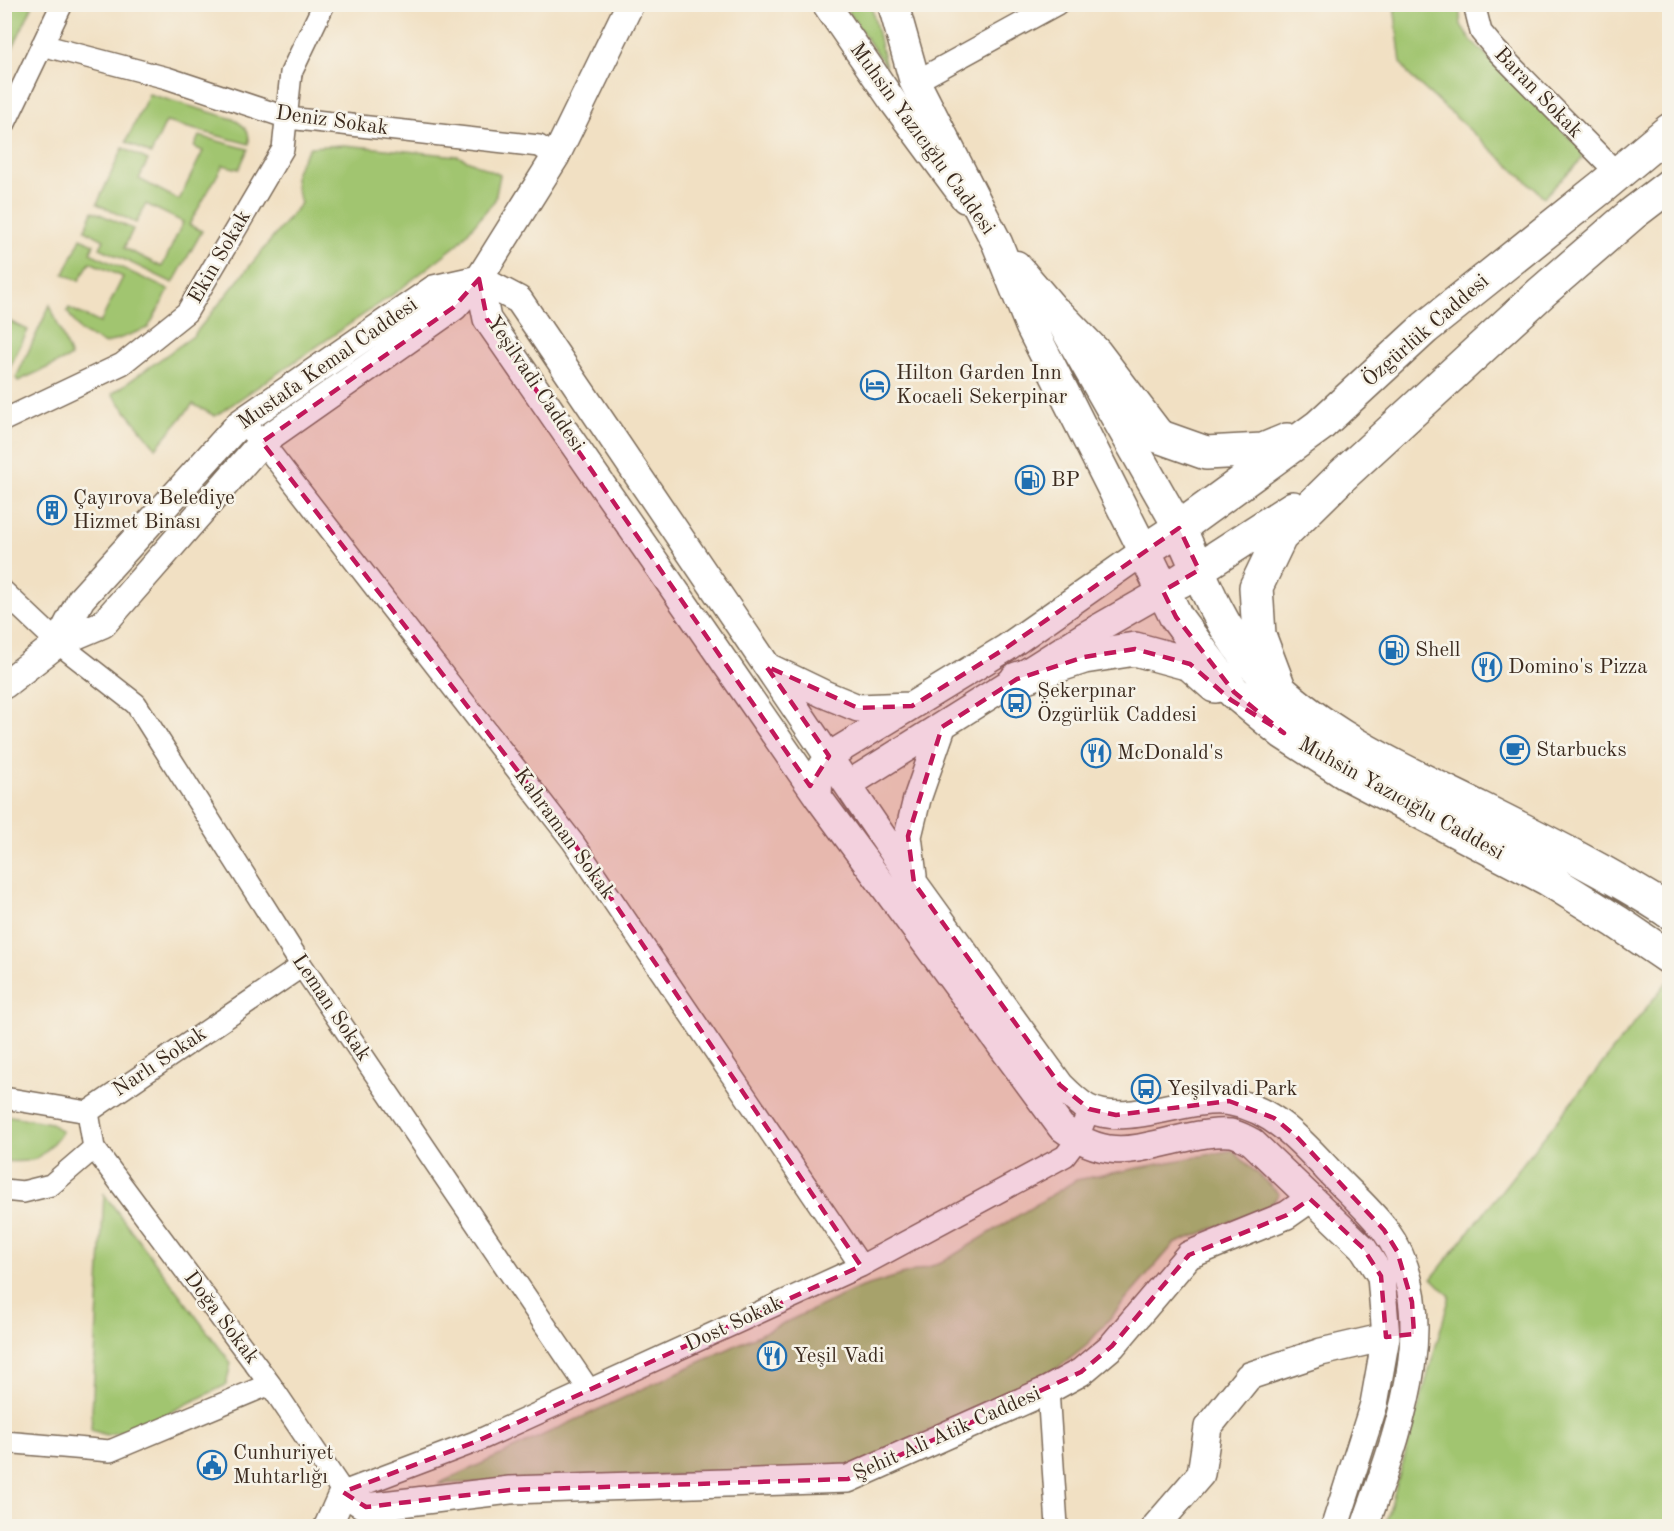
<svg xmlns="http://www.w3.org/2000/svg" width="1674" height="1531" viewBox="0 0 1674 1531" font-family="'Old Standard TT',serif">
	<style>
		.green { fill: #a1c56f; stroke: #6e7846; stroke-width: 1.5 }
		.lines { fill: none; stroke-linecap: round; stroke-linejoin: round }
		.minor-casing { stroke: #7b6a58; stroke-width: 24 }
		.tertiary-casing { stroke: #7b6a58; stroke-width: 30 }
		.secondary-casing { stroke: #7b6a58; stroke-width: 33 }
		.primary-casing { stroke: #7b6a58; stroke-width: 36 }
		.motorway-casing { stroke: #7b6a58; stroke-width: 36 }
		.minor { stroke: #fff; stroke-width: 21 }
		.tertiary { stroke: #fff; stroke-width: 27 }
		.secondary { stroke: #fff; stroke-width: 30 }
		.primary { stroke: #fff; stroke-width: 33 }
		.motorway { stroke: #fff; stroke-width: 33 }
		.marked { fill: #c2185b; fill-opacity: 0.2; stroke: #c2185b; stroke-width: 4.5; stroke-dasharray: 12 8; stroke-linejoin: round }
		.labels { text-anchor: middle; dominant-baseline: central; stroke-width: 5; stroke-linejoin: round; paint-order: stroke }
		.street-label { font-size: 21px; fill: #3b2a1e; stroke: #f7f3e8 }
		.poi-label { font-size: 21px; fill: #3b2a1e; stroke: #f7f3e8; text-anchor: start }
	</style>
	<rect width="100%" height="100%" fill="#f7f3e8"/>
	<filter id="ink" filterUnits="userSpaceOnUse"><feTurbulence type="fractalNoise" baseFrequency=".0167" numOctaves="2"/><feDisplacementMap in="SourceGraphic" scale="12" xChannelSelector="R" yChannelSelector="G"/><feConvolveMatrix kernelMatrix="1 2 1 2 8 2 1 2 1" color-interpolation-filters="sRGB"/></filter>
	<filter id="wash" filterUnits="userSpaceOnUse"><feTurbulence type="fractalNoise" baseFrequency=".008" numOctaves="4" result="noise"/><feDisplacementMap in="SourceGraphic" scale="24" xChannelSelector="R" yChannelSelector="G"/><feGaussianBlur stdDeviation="1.35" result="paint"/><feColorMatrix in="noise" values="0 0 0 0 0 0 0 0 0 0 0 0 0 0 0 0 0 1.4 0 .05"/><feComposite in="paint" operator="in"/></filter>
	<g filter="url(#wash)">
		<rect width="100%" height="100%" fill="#f1e0c3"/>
		<path class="green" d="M5,4L33,5L5,64L4,5Z
			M844,5H871L886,67Z
			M1394,5H1459L1461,25L1471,40L1582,150V159L1544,197L1410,76L1401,63Z
			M149,94L233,119C245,126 250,130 249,144L166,122L151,154L126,142Z
			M199,136L248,149L239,169L223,165L189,225L202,231L173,283L100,248L104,240L85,230L93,211L133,229L124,248L162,267L183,222L146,204L136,223L97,204L123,148L148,160L139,179L179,200L203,151L194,147Z
			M344,145L458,156L500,175L495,200L458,244L398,291L215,416L193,404L156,448L112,394L193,336L301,203C291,174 293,174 310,147Z
			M81,238L94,244L90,253L169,290L148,328L105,344L80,331L67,311L69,308L100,323L123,277L90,262L79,281L64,274Z
			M50,305L71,357L18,381L16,378Z
			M5,319L28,330L9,369L5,367Z
			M1667,982L1670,985L1669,1526H1385L1450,1296L1432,1278Z
			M5,1115L51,1123L62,1132C41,1157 39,1164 5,1161Z
			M1232,1150L1279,1194L1270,1206L1174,1244L1086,1346L1058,1368L849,1469L438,1484L859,1288L941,1263L1076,1180Z
			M104,1194L231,1363L226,1385L136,1429L106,1435L91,1430Z"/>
	</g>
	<g filter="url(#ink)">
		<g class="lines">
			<g class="minor-casing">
				<path id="minor" d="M1474,4L1481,32L1496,50L1617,173
					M42,45L167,78L288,118L539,146L556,156
					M915,82L1057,4
					M4,125L62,4
					M4,420L122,364L187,312L283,149L291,73L324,4
					M251,432L262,442L573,842L861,1266
					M4,592L58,643L136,704L302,966L589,1390
					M4,1098L88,1112L302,966
					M88,1112L94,1148L270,1384L343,1492L475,1442L861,1266L1065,1156L1077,1140L1089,1109
					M4,1190L23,1192L51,1185L94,1148
					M1048,1390L1057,1526
					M4,1442L110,1451L270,1384"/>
			</g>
			<g class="tertiary-casing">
				<path id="tertiary" d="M826,4L894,103L965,199
					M479,279L519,300L914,883L1060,1085C1068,1093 1077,1102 1087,1108C1128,1129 1187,1094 1231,1102C1273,1109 1301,1141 1329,1171C1347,1190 1369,1209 1385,1230C1447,1314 1395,1440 1365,1526
					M479,279L487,319L818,797
					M1144,551L1006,648L829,756L819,772L818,797L1061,1127C1109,1163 1136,1148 1189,1137C1203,1134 1217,1132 1231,1133C1238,1134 1246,1139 1252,1142L1363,1248L1381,1276L1386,1337L1374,1404L1335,1526
					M58,643L81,599L240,423L434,289L479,279
					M768,667L824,694L858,708L910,706
					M4,685L58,643L103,624L262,442L454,307L479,279L556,156L630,4
					M849,784L1086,635L1163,591
					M913,876L908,836L917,799L942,727
					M328,1526L343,1492L366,1507L510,1490L848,1479L1048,1390L1081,1372L1112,1346L1189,1255L1287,1215L1310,1199
					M1156,1526L1201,1474L1208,1427L1249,1376L1321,1352L1386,1337"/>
			</g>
			<g class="secondary-casing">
				<path id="secondary" d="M893,4L915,82L997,243L1031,327L1144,551
					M1016,266L1058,315L1179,528"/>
			</g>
			<g class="primary-casing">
				<path id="primary" d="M1670,130L1603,186L1425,328L1319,426L1179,528L1144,551L1176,617L1216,671L1234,692L1284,733L1346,773L1548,879L1617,922L1670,958
					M1058,315L1095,353L1158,436L1206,453L1263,450L1287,440
					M1179,528C1198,568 1216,619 1244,653C1303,725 1387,763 1469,803C1537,837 1606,871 1670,912
					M1180,581L1293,508
					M1017,679L1084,657L1135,649L1190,664L1215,686
					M1281,693L1259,635L1256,587L1280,537L1342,476L1542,292L1632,214L1670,185"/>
			</g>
			<g class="motorway-casing">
				<path id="motorway" d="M1668,911H1670"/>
			</g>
			<use href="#minor" class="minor"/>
			<use href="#tertiary" class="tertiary"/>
			<use href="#secondary" class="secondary"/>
			<use href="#primary" class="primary"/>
			<use href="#motorway" class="motorway"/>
		</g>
	</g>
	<path class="marked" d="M479,279L487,319L810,786L829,756L766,666L858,708L912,706L1006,648L1179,528L1199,570L1163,591L1176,617L1234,692L1284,733L1231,700L1190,664L1135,649L1084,657L1017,679L942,727L908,836L914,883L1060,1085L1089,1109L1116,1115L1229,1101L1274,1118L1297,1137L1384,1230L1397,1251L1412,1302L1414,1334L1386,1337L1381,1276L1363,1248L1310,1199L1287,1215L1189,1255L1112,1346L1081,1372L848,1479L510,1490L366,1507L343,1492L475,1442L861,1266L573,842L262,442L454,307Z"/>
	<defs>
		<g id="hotel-ring" transform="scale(1.5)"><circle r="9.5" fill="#f7f3e8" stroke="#1f6fb2" stroke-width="1.5"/><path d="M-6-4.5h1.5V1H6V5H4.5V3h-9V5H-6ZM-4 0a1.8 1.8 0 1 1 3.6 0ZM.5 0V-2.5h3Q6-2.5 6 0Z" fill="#1f6fb2"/></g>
		<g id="fuel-ring" transform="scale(1.5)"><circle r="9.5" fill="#f7f3e8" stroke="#1f6fb2" stroke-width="1.5"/><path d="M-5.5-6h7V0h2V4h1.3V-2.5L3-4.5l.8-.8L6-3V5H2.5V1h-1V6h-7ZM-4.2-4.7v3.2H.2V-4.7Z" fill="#1f6fb2"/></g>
		<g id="building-ring" transform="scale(1.5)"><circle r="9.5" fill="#f7f3e8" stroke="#1f6fb2" stroke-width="1.5"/><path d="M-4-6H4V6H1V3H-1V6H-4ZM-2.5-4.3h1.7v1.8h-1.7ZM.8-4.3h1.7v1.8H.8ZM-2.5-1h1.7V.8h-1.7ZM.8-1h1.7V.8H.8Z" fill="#1f6fb2"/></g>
		<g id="restaurant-ring" transform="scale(1.5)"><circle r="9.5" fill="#f7f3e8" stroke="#1f6fb2" stroke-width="1.5"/><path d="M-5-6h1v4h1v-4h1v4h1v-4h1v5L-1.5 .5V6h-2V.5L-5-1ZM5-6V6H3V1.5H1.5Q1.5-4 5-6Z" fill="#1f6fb2"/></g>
		<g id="bus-ring" transform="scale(1.5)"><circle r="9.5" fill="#f7f3e8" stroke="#1f6fb2" stroke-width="1.5"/><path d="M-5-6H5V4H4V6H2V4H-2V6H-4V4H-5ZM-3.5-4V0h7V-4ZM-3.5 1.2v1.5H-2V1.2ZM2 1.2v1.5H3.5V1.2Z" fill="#1f6fb2"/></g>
		<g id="cafe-ring" transform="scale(1.5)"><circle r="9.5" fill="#f7f3e8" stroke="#1f6fb2" stroke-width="1.5"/><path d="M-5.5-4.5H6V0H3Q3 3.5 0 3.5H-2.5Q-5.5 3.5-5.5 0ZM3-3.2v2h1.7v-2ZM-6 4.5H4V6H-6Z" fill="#1f6fb2"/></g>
		<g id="civic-ring" transform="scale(1.5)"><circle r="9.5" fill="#f7f3e8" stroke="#1f6fb2" stroke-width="1.5"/><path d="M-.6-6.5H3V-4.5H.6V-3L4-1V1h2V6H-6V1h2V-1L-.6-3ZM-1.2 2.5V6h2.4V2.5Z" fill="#1f6fb2"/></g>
	</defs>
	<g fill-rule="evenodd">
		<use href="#hotel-ring" x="875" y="385"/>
		<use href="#fuel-ring" x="1030" y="480"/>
		<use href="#building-ring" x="52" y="510"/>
		<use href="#fuel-ring" x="1394" y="650"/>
		<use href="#restaurant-ring" x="1487" y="667"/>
		<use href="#bus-ring" x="1016" y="703"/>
		<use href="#cafe-ring" x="1515" y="750"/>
		<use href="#restaurant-ring" x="1096" y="753"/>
		<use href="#bus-ring" x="1146" y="1089"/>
		<use href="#restaurant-ring" x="772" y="1356"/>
		<use href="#civic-ring" x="212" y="1465"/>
	</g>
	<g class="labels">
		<g class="street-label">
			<text transform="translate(1538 93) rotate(46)">Baran Sokak</text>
			<text transform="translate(332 121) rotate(8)">Deniz Sokak</text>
			<text transform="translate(922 139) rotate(54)">Muhsin Yazıcığlu Caddesi</text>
			<text transform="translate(220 257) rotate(-60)">Ekin Sokak</text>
			<text transform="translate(1426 331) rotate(-41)">Özgürlük Caddesi</text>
			<text transform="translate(328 364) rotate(-35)">Mustafa Kemal Caddesi</text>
			<text transform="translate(535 384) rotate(56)">Yeşilvadi Caddesi</text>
			<text transform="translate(1401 799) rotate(29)">Muhsin Yazıcığlu Caddesi</text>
			<text transform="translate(564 834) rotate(54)">Kahraman Sokak</text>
			<text transform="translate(331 1008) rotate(56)">Leman Sokak</text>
			<text transform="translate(160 1062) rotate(-34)">Narlı Sokak</text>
			<text transform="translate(221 1318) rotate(53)">Doğa Sokak</text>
			<text transform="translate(734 1324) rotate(-25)">Dost Sokak</text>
			<text transform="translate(947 1434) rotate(-24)">Şehit Ali Atik Caddesi</text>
		</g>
		<g class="poi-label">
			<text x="896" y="373">Hilton Garden Inn<tspan x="896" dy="24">Kocaeli Sekerpinar</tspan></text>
			<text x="1051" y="480">BP</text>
			<text x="73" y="498">Çayırova Belediye<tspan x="73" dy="24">Hizmet Binası</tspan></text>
			<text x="1415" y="650">Shell</text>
			<text x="1508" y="667">Domino's Pizza</text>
			<text x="1037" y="691">Şekerpınar<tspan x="1037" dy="24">Özgürlük Caddesi</tspan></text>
			<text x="1536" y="750">Starbucks</text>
			<text x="1117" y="753">McDonald's</text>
			<text x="1167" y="1089">Yeşilvadi Park</text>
			<text x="793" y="1356">Yeşil Vadi</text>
			<text x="233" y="1453">Cunhuriyet<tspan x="233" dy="24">Muhtarlığı</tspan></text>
		</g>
	</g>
	<rect width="1674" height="1531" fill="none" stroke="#f7f3e8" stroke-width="24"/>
</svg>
